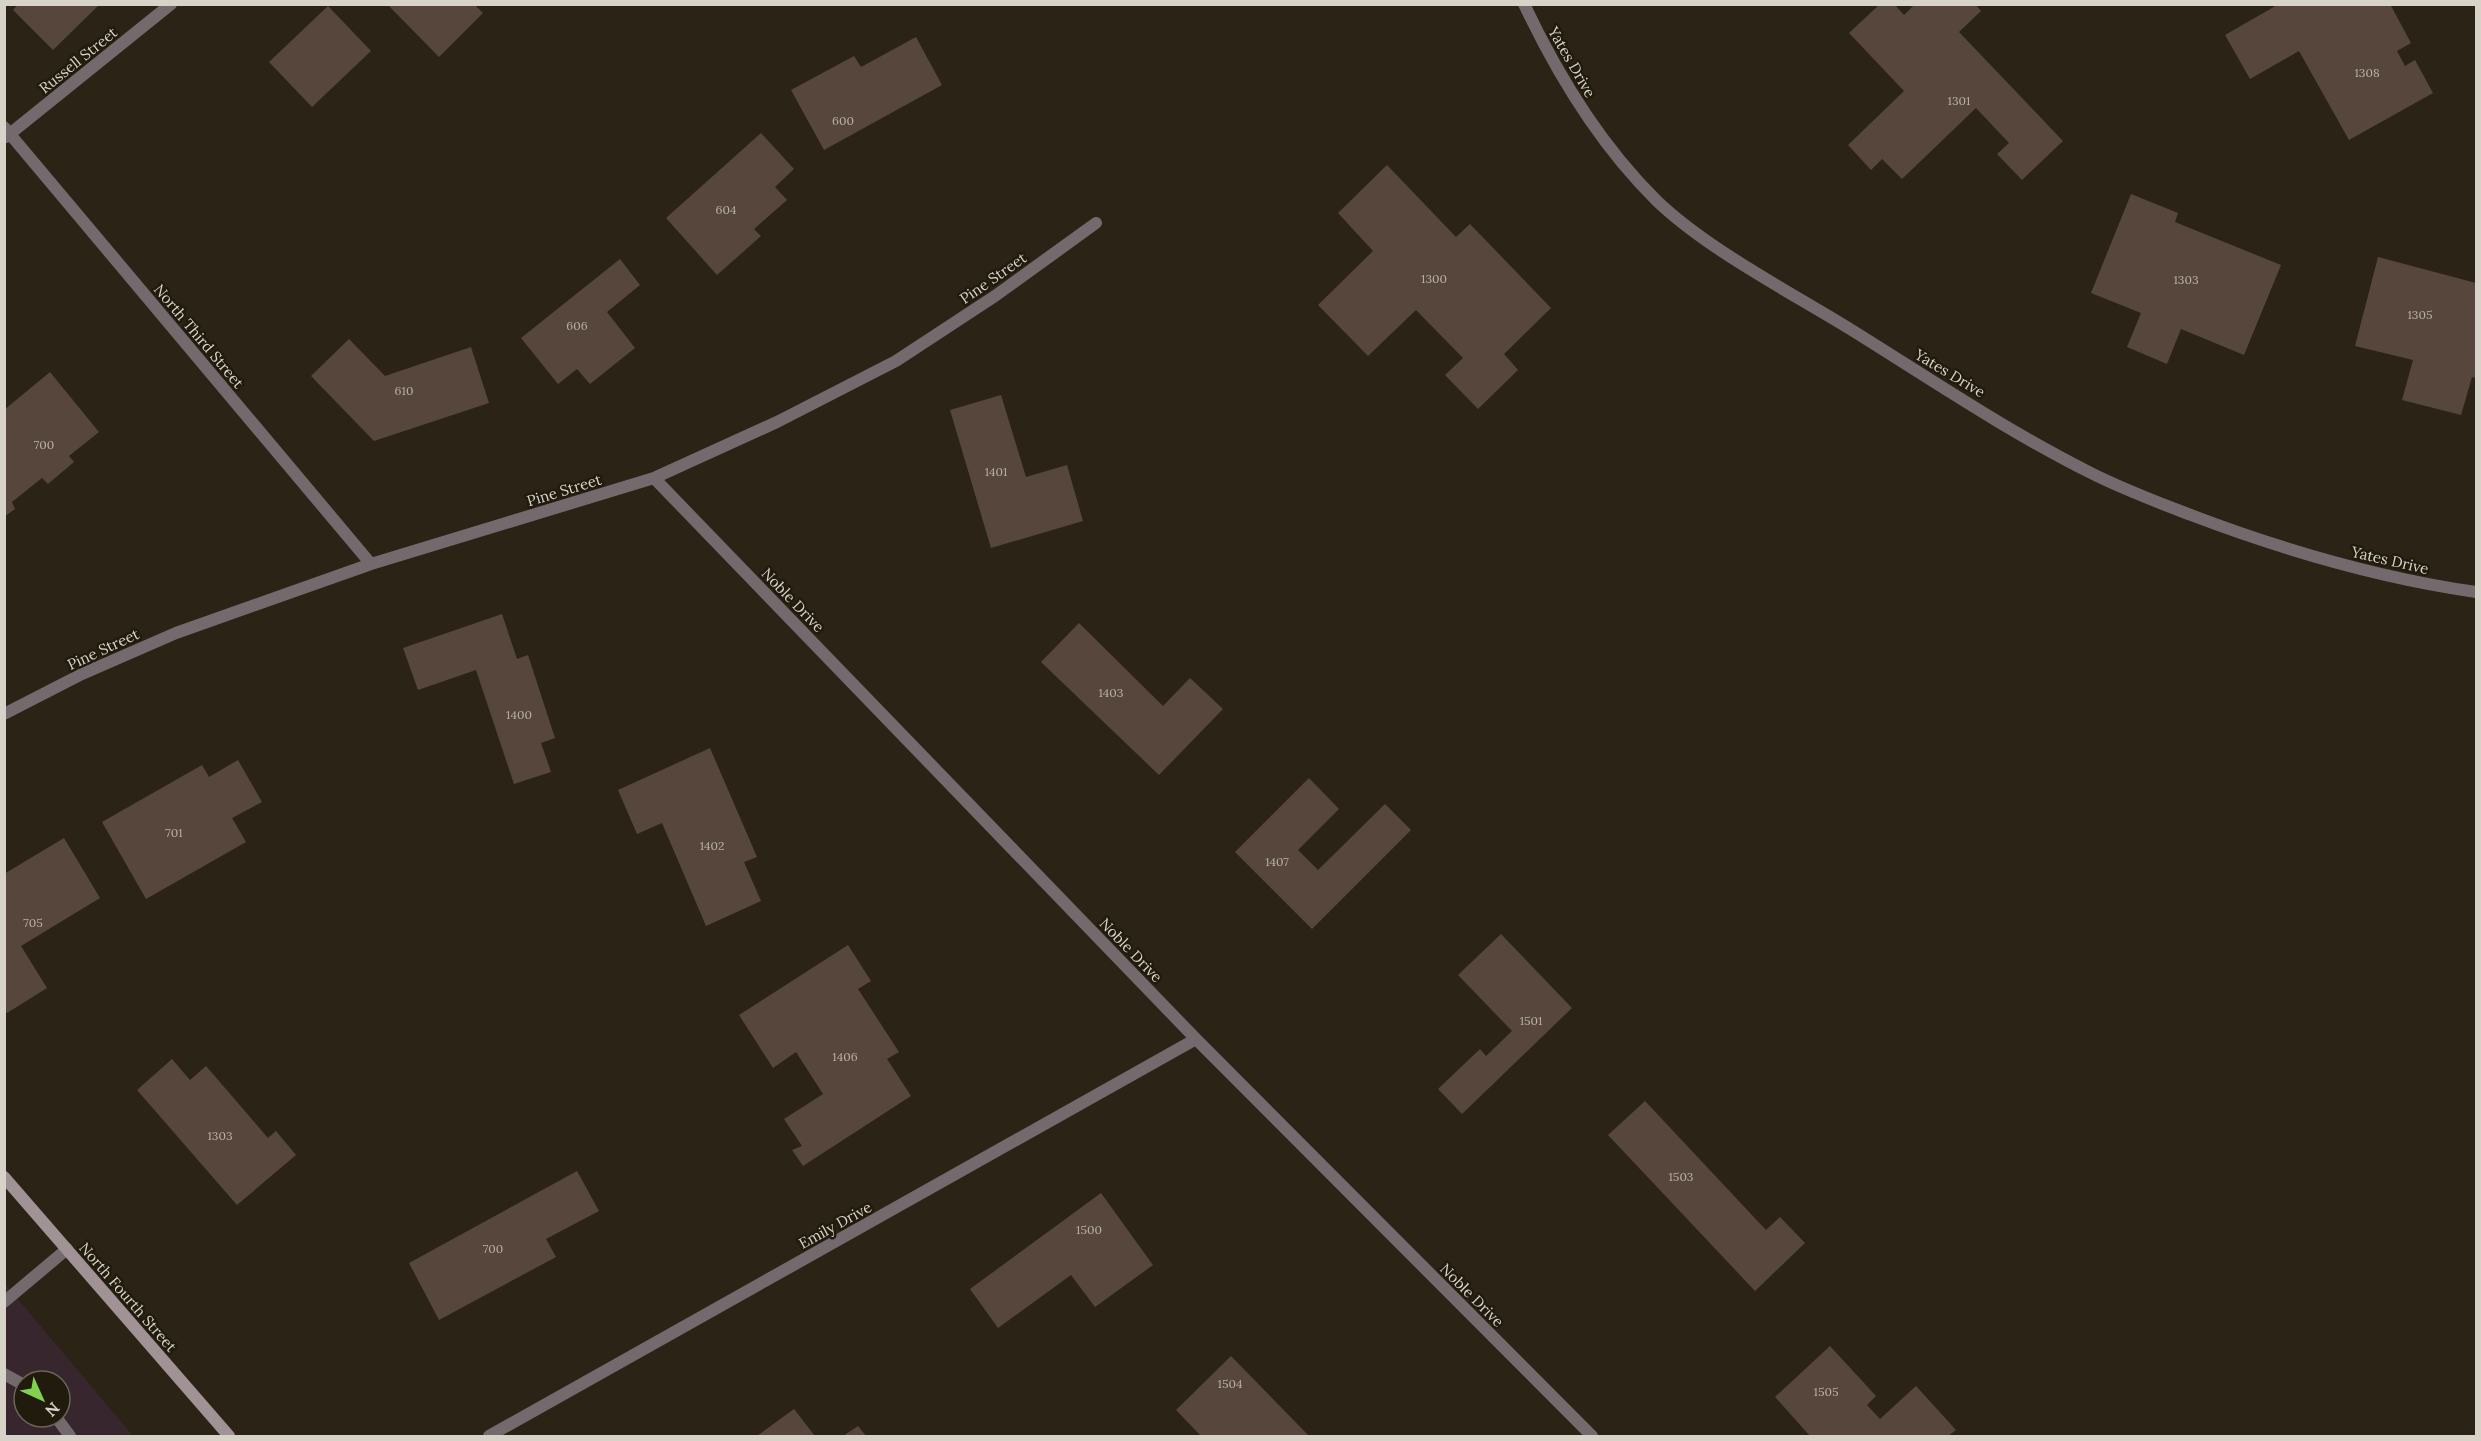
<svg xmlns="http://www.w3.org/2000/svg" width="2481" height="1441" viewBox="0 0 2481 1441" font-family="Lora,serif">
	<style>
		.commercial { fill: #38262e; fill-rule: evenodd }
		.building { fill: #56463c }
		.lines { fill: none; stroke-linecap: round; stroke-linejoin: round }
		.service { stroke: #746a6d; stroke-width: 12 }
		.minor { stroke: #746a6d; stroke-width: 12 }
		.secondary { stroke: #a19296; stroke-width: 12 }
		.labels { text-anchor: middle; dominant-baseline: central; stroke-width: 5; stroke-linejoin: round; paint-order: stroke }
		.number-label { font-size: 12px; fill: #b7b0a6 }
		.street-label { font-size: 15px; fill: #d7d3c9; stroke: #211b0d }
	</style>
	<rect width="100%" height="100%" fill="#2b2416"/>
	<path class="commercial" d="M5,1284L133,1436H5ZM24,1381H60V1417H24Z"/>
	<path class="building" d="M18,4H100L53,50L13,10Z
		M387,4H474L483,13L439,57Z
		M1880,4H1894L1904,15L1915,4H1975L1981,11L1959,32L2063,141L2022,180L1997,154L2009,143L1976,108L1902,179L1882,159L1871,170L1848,145L1904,91L1849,33Z
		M2279,4H2390L2411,43L2397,51L2405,66L2415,60L2433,93L2349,140L2299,51L2250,79L2225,35Z
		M328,6L371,51L312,107L269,62Z
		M916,37L942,85L824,150L791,90L854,56L861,67Z
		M761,133L794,169L775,187L787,200L754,229L761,236L717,275L666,218Z
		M1387,165L1456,237L1470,224L1551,308L1504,354L1518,370L1478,409L1445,375L1463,358L1416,310L1368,356L1318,305L1373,251L1338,213Z
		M2131,194L2178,213L2175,222L2281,265L2244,355L2181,329L2167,364L2127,347L2141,313L2091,293Z
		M2378,257L2476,283V378L2472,377L2461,415L2402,400L2413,360L2355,346Z
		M620,259L640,285L607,312L635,348L590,384L577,369L558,384L521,338Z
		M349,339L385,376L471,347L489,403L374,441L311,376Z
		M50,372L99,432L69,456L74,462L48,484L42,478L12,502L15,509L4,517V410Z
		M1001,395L1026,477L1067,465L1083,521L991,548L950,410Z
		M502,614L517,659L528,655L555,738L541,743L551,772L514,784L476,670L418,690L403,648Z
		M1079,623L1163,706L1190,678L1223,709L1159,775L1041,662Z
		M710,748L757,857L744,862L761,901L706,926L662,823L637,834L618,790Z
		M238,760L262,802L232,818L246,842L146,899L102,822L202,765L209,777Z
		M1309,778L1339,809L1298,850L1318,870L1385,804L1411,830L1312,929L1235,852Z
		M64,838L100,898L21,946L47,988L7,1013L4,1009V874Z
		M1501,934L1572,1008L1462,1114L1438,1089L1480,1049L1486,1056L1512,1031L1458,975Z
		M848,945L871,981L858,989L899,1052L887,1059L911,1096L803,1166L792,1150L802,1146L784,1119L823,1094L796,1052L773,1068L739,1015Z
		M172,1059L190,1080L206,1066L268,1138L276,1131L296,1155L237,1205L137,1090Z
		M1645,1101L1766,1230L1780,1217L1805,1243L1755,1291L1608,1135Z
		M577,1171L599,1211L546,1239L556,1257L439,1320L409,1263Z
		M1101,1193L1153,1265L1095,1307L1071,1275L998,1328L970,1289Z
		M1830,1346L1876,1396L1867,1405L1880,1419L1916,1386L1956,1430L1948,1436H1810L1775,1397Z
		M1231,1356L1309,1436H1201L1176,1410Z
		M794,1409L815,1436H757Z
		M858,1426L866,1436H843Z"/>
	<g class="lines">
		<path class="service" d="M4,1302L67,1249
			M4,1374L24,1385
			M56,1417L70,1436"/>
		<path class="minor" d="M1524,4C1558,76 1600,145 1657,201C1707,249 1790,292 1850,329C1929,378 2007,431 2089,472C2122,489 2157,502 2191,515C2283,550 2379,578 2476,592
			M4,127L371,564
			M6,137L171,4
			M654,478L1196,1039L1592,1436
			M4,714L82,674L176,633L371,564L654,478L777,422L896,361L995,296L1096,223
			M489,1436L1196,1039"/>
		<path class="secondary" d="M4,1177L229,1436"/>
	</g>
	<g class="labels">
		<g class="number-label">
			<text x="2367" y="72">1308</text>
			<text x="1959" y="100">1301</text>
			<text x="843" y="120">600</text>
			<text x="726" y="209">604</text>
			<text x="1434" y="278">1300</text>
			<text x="2186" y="279">1303</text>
			<text x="2420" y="314">1305</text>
			<text x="577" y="325">606</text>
			<text x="404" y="390">610</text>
			<text x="44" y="444">700</text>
			<text x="996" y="471">1401</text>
			<text x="1111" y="692">1403</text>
			<text x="519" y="714">1400</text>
			<text x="174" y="832">701</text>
			<text x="712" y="845">1402</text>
			<text x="1277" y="861">1407</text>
			<text x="33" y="922">705</text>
			<text x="1531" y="1020">1501</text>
			<text x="845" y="1056">1406</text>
			<text x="220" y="1135">1303</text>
			<text x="1681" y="1176">1503</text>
			<text x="1089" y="1229">1500</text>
			<text x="493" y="1248">700</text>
			<text x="1230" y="1383">1504</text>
			<text x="1826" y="1391">1505</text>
		</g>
		<g class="street-label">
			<text transform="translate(78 60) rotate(-39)">Russell Street</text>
			<text transform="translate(1572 62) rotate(60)">Yates Drive</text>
			<text transform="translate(993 278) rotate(-35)">Pine Street</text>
			<text transform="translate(199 336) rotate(50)">North Third Street</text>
			<text transform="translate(1950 373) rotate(31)">Yates Drive</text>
			<text transform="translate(564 490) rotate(-17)">Pine Street</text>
			<text transform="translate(2390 560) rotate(13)">Yates Drive</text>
			<text transform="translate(793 600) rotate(46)">Noble Drive</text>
			<text transform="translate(103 649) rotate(-25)">Pine Street</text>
			<text transform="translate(1131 950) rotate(46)">Noble Drive</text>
			<text transform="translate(835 1225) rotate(-29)">Emily Drive</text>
			<text transform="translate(1472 1295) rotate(45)">Noble Drive</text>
			<text transform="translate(128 1297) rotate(49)">North Fourth Street</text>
		</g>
	</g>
	<rect width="2481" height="1441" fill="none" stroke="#d7d3c9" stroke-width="12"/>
	<g transform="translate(42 1399) rotate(135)"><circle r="28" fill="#211b0d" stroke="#6a6558" stroke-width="1.5"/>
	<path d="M0-4.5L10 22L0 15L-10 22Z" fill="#82d04f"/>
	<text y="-9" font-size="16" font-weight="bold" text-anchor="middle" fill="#d7d3c9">N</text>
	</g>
</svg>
